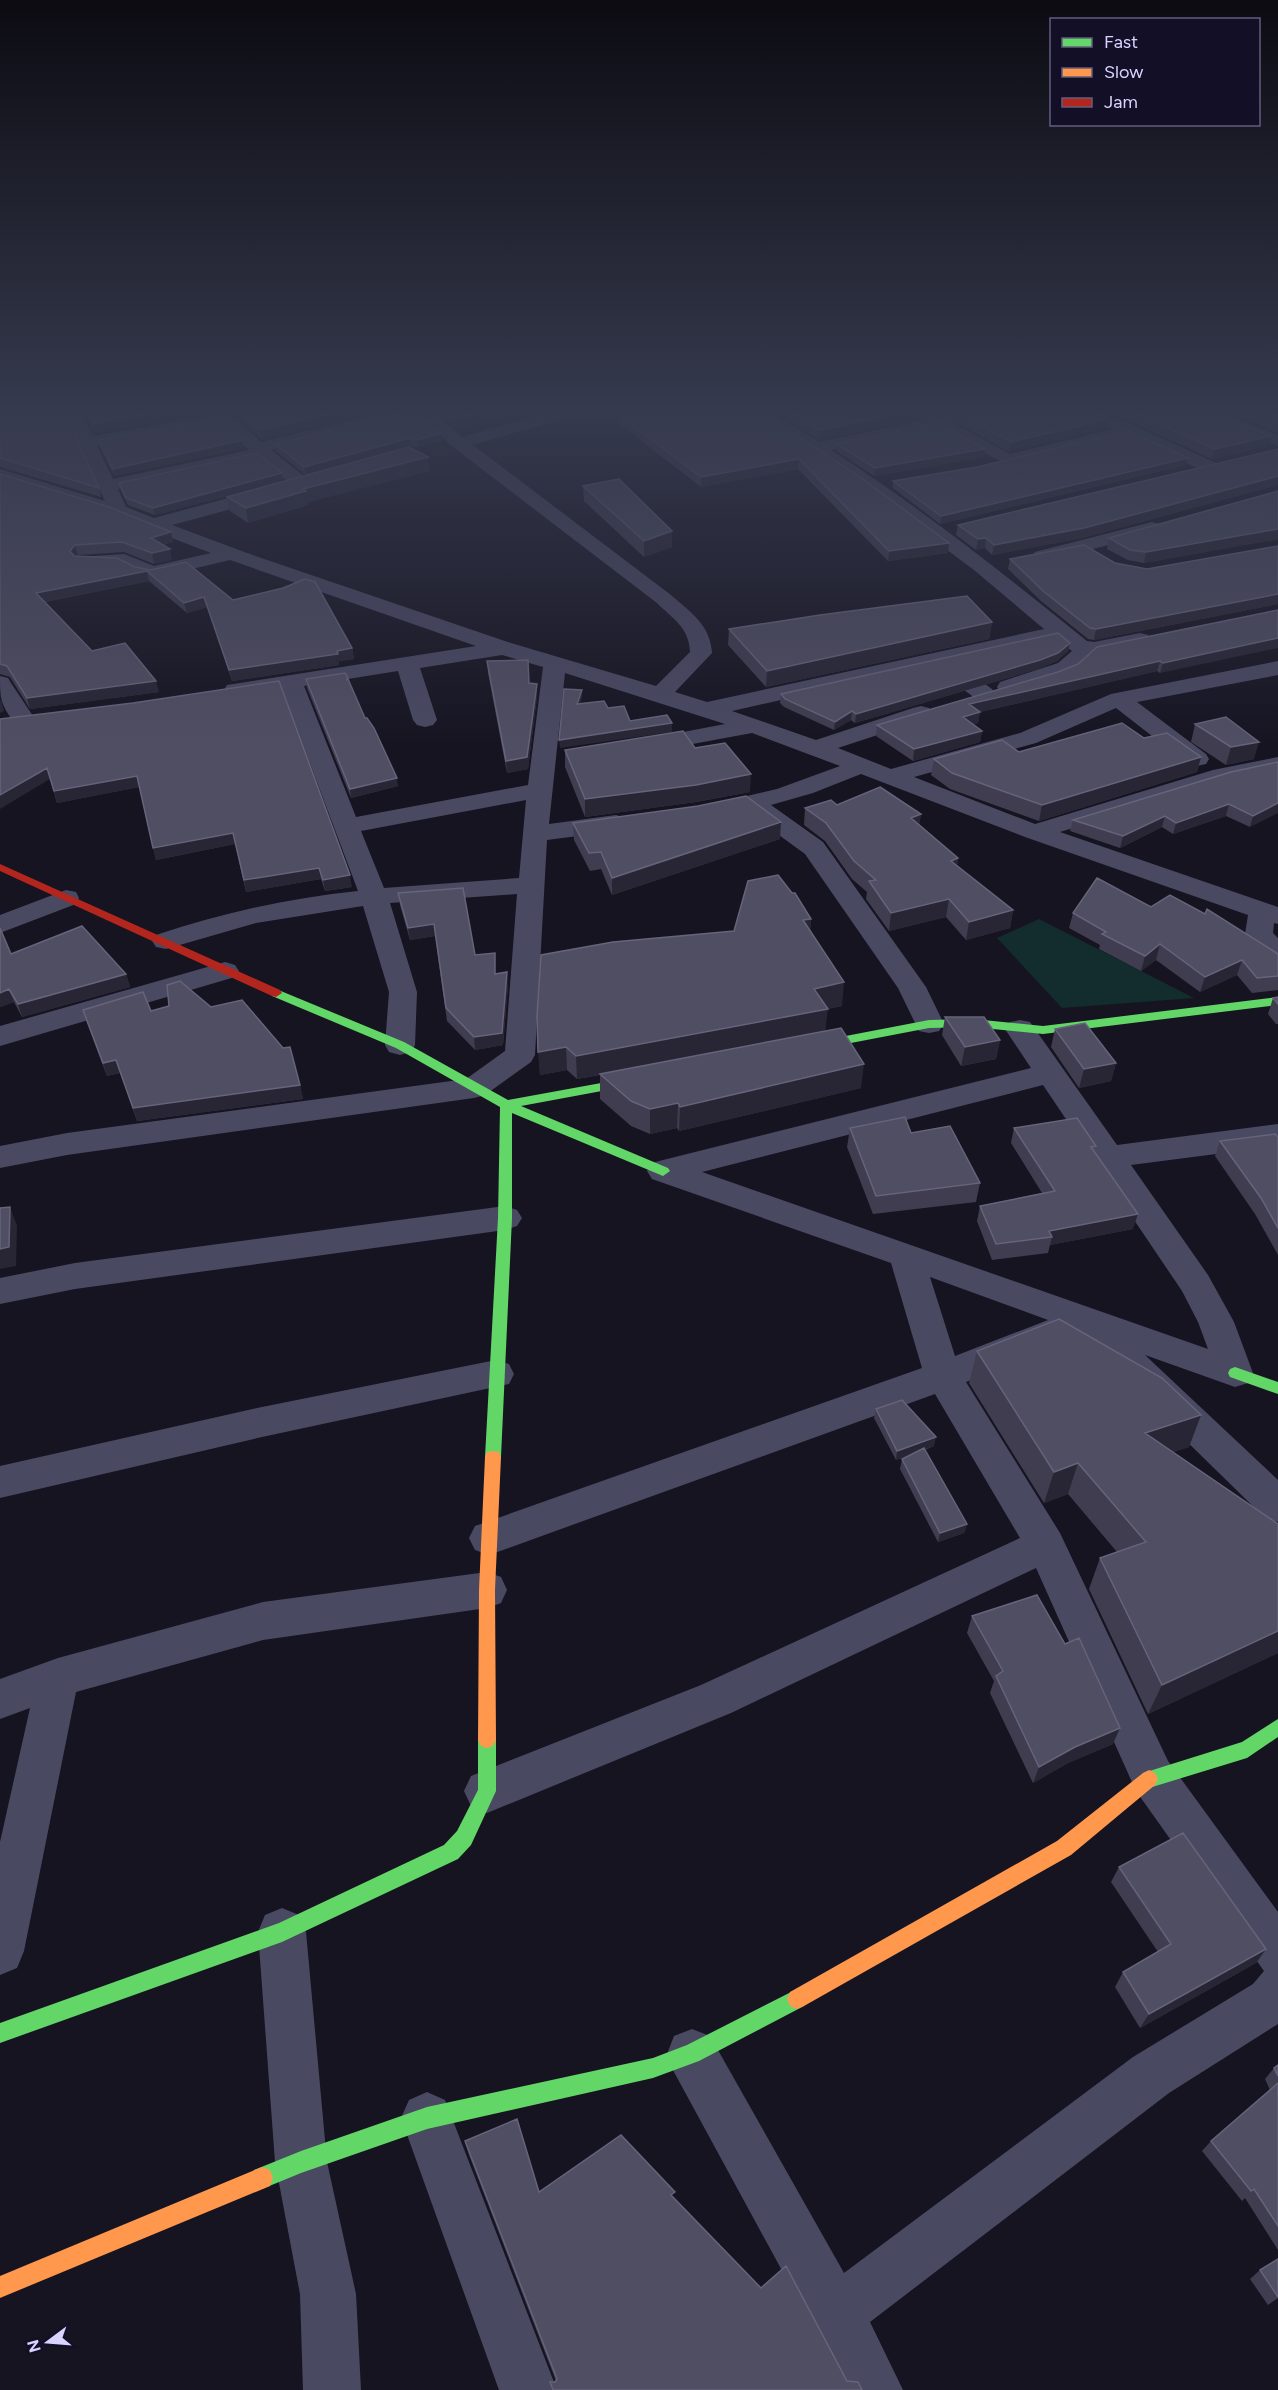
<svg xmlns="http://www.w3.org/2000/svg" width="1278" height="2390" viewBox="0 0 1278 2390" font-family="Figtree,sans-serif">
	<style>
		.green { fill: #132c2d }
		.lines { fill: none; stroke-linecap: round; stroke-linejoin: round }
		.street { fill: #4a4962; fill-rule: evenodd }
		.fast { fill: #63d668; fill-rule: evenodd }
		.slow { fill: #ff974d; fill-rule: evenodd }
		.jam { fill: #b3261e; fill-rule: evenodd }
		.wall { fill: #403d50 }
		.shaded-wall { fill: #282635 }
		.building { fill: #504e63; stroke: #66637b; stroke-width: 1.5 }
	</style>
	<rect width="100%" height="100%" fill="#161421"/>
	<path class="green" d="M1039,919L1194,998L1062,1008L997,938Z"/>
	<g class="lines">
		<path class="street" d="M63,411H81L93,436L212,415L209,411H228L261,442L390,411H401L404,415L401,419L271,450L309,480L311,484L309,488L172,525L247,553L511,643L656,686L690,652C689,627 673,619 657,603L453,447L414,411H433L462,437L551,411H579L576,415L473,445L671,595C691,613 710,624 712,653L675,692L707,702L1044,629L974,570L864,488L750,411H771L819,442L923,420L921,418L924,414L930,413L941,417L968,411H1002L999,415L955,424L1010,454L1113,429L1082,415L1079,411H1102L1216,463L1219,467L1216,471H1204L1128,436L1008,465L936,428L831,450C921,508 1004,574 1087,641L1094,642L1140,633L1148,635L1151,640L1148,645L1094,656L1074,673L1008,694L1000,692L997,687L1000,682L1058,663L1072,651L1057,639L955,662L992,689L995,694L992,699L984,701L976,699L933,666L732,711L816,740L913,708L921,706L929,708L933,713L929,718L838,748L891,769L1020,733L1111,694L1278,661V675L1137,702L1206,754L1209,759L1206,764L1197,766L1188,764L1116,708L1036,743L914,777L1035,824L1213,770L1278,757V771L1227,781L1060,832L1278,907V924L1274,923L1273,933L1278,938V963L1268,961L1245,934L1248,915L1025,837L861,774L813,793L771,805L823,842L926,987L944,1024L939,1031L929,1033L919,1031L898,988L805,854L746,811L709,820L700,817L696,812L700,807L777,789L840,766L752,733L644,753L636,751L632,746L636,741L725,724L565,673L549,824L616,815L625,818L629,823L625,828L616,831L547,840L535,1055L531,1062L485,1095L474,1098L67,1155L0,1168V1146L67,1133L466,1079L505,1051L517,894L390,903L417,992L415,1045L411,1052L400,1055L389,1052L385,1045L389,992L363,906L256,923L166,949L156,947L152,941L156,935C222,913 289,898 358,891L282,689L235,697L227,695L224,690L227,685L476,646L230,560L154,578L138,575L120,566L78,565L75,561L78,557L124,554L154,566L211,553L112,515L0,481V469L105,501ZM221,424L249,450L113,479L97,446ZM256,456L288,482L154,518L126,507L118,489L248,460ZM502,655L543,667L528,785L356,817L304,686L398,671L413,720L417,725L425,727L433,725L437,720L420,668ZM526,800L519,878L384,888L361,831Z
			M1195,411H1219L1278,435V446L1198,415Z
			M1152,522L1159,524L1162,528L1159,532L1042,562L1035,560L1032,556L1035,552Z
			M0,676L8,678L11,683L35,719L31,724L23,726L15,724C1,704 0,701 0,676Z
			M66,890L76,892L79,898L76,904L0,933V915Z
			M225,962L235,965L239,971L235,977L0,1046V1026Z
			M1020,1020L1030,1022L1117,1145L1278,1124V1146L1131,1165L1208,1275L1234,1322L1253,1373L1248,1383L1235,1387L1145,1355L1278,1480V1522L1264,1517L1080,1337L966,1382L1060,1533L1168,1761L1278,1912V2024L1169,2093L870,2322L903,2390H844L816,2333L674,2072L667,2054L674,2036L692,2029L710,2036L844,2273L1133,2057L1253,1984L1264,1971L1136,1791L1036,1568L731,1713L487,1813L471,1806L464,1791L471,1776L701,1685L1020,1538L935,1394L489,1555L475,1550L469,1538L475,1526L922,1368L891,1263L652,1179L647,1171L652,1163L663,1160L1031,1068L1005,1029L1010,1022ZM1043,1085L1182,1291L1198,1322L1208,1349L702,1172ZM930,1277L1048,1320L955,1356Z
			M505,1206L517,1210L522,1218L517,1226L505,1230L75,1289L0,1304V1278L75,1263Z
			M496,1360L509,1364L514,1374L509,1384L262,1437L0,1498V1466L262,1407Z
			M487,1572L501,1577L507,1590L501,1603L487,1608L263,1640L76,1692L24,1951L17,1968L0,1975V1842L30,1708L0,1719V1679L58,1658L263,1602Z
			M282,1908L299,1915L306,1932L327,2162L356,2294L361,2390H303L300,2294L275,2162L258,1932L265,1915Z
			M427,2092L445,2100L557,2390H499L401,2118L409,2100Z"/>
		<path class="fast" d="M276,989L404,1042L508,1100L645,1075L651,1079L645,1083L521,1106L668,1168L670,1171L663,1176L512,1113V1218L501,1457L499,1462L493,1463L487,1462L485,1457L498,1218L500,1107L396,1048L272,996L270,993Z
			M1278,997V1005L1043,1034L973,1027L929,1028L804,1052L798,1048L804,1044L929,1020L973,1019L1043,1026Z
			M1235,1367L1278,1382V1394L1230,1377L1228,1373L1230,1369Z
			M1278,1719V1737L1247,1758L1149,1788L1143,1785L1140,1779L1143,1773L1242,1742Z
			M487,1732L493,1734L496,1740V1791L471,1845L458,1859L282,1942L0,2043V2023L279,1923L444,1845L457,1831L478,1790V1740L481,1734Z
			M797,1989L804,1992L807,1999L804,2006L699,2061L653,2078L427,2129L301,2173L262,2189L254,2186L251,2178L254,2170L301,2151L427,2107L653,2058L687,2045Z"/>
		<path class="slow" d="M493,1451L499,1452L501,1457L495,1590L496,1740L493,1746L487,1748L481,1746L478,1740L479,1590L485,1457L487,1452Z
			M1149,1770L1155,1773L1158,1779L1155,1785L1071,1855L804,2006L797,2009L790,2006L787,1999L790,1992L1057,1841L1143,1773Z
			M262,2167L270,2170L273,2178L270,2186L0,2298V2276Z"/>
		<path class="jam" d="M0,864L280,990L282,993L276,997L272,996L0,871Z"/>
	</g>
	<path class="wall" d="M0,411L99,488L101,497L0,467Z
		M84,411H208V413L94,433Z
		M231,411H382L262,440Z
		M436,411H535L486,417V422L455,428Z
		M603,411H760L948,553L888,561L798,469L701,487Z
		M775,411H929L924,412L919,419L819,440Z
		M931,411H957L941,415Z
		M1107,411H1208L1269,445L1212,459Z
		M1225,411H1278V433Z
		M963,416L1108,419L1106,428L1009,452L961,425Z
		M431,423V427L442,441L418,447L410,446L306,475L276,451L275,444Z
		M99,440L244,448L114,476L100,448Z
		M837,444L984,457L874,476L837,451Z
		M1278,449V485L1082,538L992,555L985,548L976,550L956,535L958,525Z
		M1188,458L1186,465L940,524L893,488V481Z
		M429,471L308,502V505L248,523L230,511L227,497Z
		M0,474L171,532L173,542L163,545L172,560L154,564L124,552L78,555L77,556L135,567L233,600L352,648L354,659L339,661V665L232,681L207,607L187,613L149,581L45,602L92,651L159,692L30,709L10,677L0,674Z
		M283,481L155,515L128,505L121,491L119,483Z
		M583,486L672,547L644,557L584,501Z
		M1278,491V539L1144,563L1128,560L1107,549L1109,538Z
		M1278,546V604L1094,640L1088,639L1041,601L1008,569L1010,559L1115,563L1147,569Z
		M1278,610L1160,673L1157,671L980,712L978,723L973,724L982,731L980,742L913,761L876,736L877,725Z
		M992,622L989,639L766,687L728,645L729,629Z
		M1070,643L1068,651L1057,661L1038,669L855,723L851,720L834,730L784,707L780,703L781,694Z
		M487,661L529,683L537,696L528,769L507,773L488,673Z
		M345,673L365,718L398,786L351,798L307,688L306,679Z
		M133,703L352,887L325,891L321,879L246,892L235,844L156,860L139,787L57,803L50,779Z
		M1195,724L1254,759L1226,765L1191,742Z
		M1144,738L1201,757L1197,772L1039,821L950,789L931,775L934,759L1019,752Z
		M695,748L750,792L696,802L585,817L565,767V750Z
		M1278,762L1250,827L1226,816L1173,834L1162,827L1120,848L1070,831L1073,820Z
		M837,805L921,814L919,824L958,858L957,866L1013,910L1010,928L966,940L946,917L889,931L866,899L867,892L852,879L825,841L804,825L805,808Z
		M573,823L780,839L612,895L601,869L590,871L574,840Z
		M398,893L475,955L508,985L503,1045L475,1050L447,1021L435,936L410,940L400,905Z
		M1151,907L1278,954V990L1252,993L1237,975L1200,992L1156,960L1141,971L1099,949L1100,945L1069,928L1073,913Z
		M811,919L810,931L842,1006L827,1009L825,1031L861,1088L679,1131L677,1128L650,1134L631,1126L600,1099V1075L577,1079L567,1070L540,1075L537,1016L734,931Z
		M0,928L11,954L126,974L130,987L22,1017L14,1002L0,1007Z
		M1278,997V1024H1276L1268,1014L1273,998Z
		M83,1010L151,1011L300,1085L303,1099L137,1121L120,1073L107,1076L87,1023Z
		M945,1017L1000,1040L996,1059L961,1066L942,1035Z
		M1055,1029L1116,1063L1111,1081L1079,1088L1051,1047Z
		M850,1128L911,1133L980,1183L976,1202L873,1214L847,1147Z
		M1014,1128L1094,1152L1133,1229L1050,1245L1048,1253L992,1260L977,1221L980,1206L1042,1193L1011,1143Z
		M1278,1137V1255L1255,1214L1215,1156L1220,1141Z
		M977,1351L1201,1415L1189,1447L1173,1452L1278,1524V1653L1148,1714L1089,1589L1100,1558L1117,1552L1068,1494L1044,1503L969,1383Z
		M876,1409L934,1446L925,1450L967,1524L964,1533L938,1542L900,1469L902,1459L910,1455L896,1460L874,1418Z
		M972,1616L1113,1744L1068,1763L1033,1783L990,1693L994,1681L967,1633Z
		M1119,1867L1266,1949L1256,1963L1140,2028L1115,1987L1123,1972L1158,1952L1111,1882Z
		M1278,2065V2250L1245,2198L1242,2201L1202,2151L1211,2141L1270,2090L1265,2079L1274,2068Z
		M465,2141L539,2192L675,2199L847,2381L862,2390H552L550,2382H555L556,2381L469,2155Z
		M1278,2259V2298L1268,2305L1250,2279L1260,2270Z"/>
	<path class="shaded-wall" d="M167,411H208V413L94,433L92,424Z
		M342,411H382L262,440L260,430Z
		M481,411H535L486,417V422L455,428L454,418Z
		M911,411H929L924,412L919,419L819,440L820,430Z
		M942,411H957L941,415Z
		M1108,419L1106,428L1009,452L1011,442Z
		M441,433L442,441L418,447L417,440Z
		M1272,436L1269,445L1212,459L1215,449Z
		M410,438V446L306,475L304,467Z
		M243,440L244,448L114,476L113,469Z
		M985,449L984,457L874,476L875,468Z
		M428,457L429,471L308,502V505L248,523L246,508L303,489Z
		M1188,458L1186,465L940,524L941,516Z
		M799,459L798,469L701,487V477Z
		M282,473L283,481L155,515L153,508Z
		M1278,476V485L1082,538L992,555L994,545Z
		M1278,529V539L1144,563L1146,552Z
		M672,531V547L644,557V541Z
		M171,532L173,542L154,548L151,538Z
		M986,538L985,548L976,550L978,539Z
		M949,543L948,553L888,561L889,551Z
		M75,545L78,555L73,561L70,551Z
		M170,549L172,560L154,564L152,553Z
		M147,571L149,581L39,603L36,593Z
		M1278,594V604L1094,640L1096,629Z
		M204,597L207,607L187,613L184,603Z
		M992,622L989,639L766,687L767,671Z
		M1278,638V648L1160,673L1163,663Z
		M1070,643L1068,651L1057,661L1038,669L855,723L856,714Z
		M352,648L354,659L339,661V665L232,681L229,670Z
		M1160,661L1157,671L980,712L978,723L961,728L963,717L969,704Z
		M156,681L159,692L30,709L27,698Z
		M537,684V696L528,769L507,773L506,761Z
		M582,690V698L577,713V704Z
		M1,700L4,711L0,713V701Z
		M852,711L851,720L834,730L835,722Z
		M672,723V732L560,748L559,740Z
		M982,731L980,742L913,761L914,749Z
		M1259,742L1254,759L1226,765L1231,747Z
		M1201,757L1197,772L1039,821L1042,805Z
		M47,768L50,779L0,809V795Z
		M751,774L750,792L696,802L585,817V799Z
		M137,776L140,787L57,803L54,791Z
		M397,778L398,786L351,798L350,789Z
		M1278,803V813L1250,827L1253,816Z
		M1229,804L1226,816L1173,834L1176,823Z
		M921,814L918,831L911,818Z
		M1165,816L1162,827L1120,848L1123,836Z
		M781,822L780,839L612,895V878Z
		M233,833L235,844L156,860L153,848Z
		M958,858L955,876L951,861Z
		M319,868L321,879L246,892L244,880Z
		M350,875L352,887L325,891L323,880Z
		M949,899L946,917L889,931L891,913Z
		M1013,910L1010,928L966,940L969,922Z
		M811,919L809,942L803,920Z
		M434,924L435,936L410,940L408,928Z
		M1160,944L1156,960L1141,971L1145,956Z
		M1242,960L1237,975L1200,992L1205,977Z
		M507,972L508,985L503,1045L475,1050L474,1037Z
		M126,974L130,987L22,1017L18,1004Z
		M844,982L842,1006L812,1012L814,989Z
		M9,989L14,1002L0,1007V993Z
		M828,1009L825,1032L577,1079L576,1056Z
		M1000,1040L996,1059L961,1066L965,1047Z
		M566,1047L567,1070L540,1075L538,1052Z
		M116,1060L120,1073L107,1076L103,1063Z
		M1116,1063L1111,1081L1079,1088L1084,1069Z
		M864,1064L861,1088L679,1131L680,1107Z
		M300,1085L303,1099L137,1121L133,1108Z
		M678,1103L677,1128L650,1134V1109Z
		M10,1207L17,1226L16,1266L0,1269V1249Z
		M1138,1214L1133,1229L1050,1245L1052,1237L1049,1231Z
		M1201,1415L1189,1447L1134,1464L1145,1433Z
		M936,1437L934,1446L896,1460L897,1451Z
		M1078,1463L1068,1494L1044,1503L1054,1472Z
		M967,1524L964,1533L938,1542L940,1533Z
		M1278,1631V1653L1148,1714L1162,1685Z
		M1120,1728L1113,1744L1068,1763L1033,1783L1039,1767L1075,1747Z
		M1266,1949L1256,1963L1140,2028L1149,2014Z"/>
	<path class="building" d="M0,411H64L99,488L0,458Z
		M86,411H167L92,424Z
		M239,411H342L260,430Z
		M413,411H418L431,423L427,424L441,433L417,440L410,438L304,467L275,444Z
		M446,411H484L486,413L454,418Z
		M614,411H760L864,480L949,543L889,551L799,459L701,477Z
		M790,411H911L820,430Z
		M985,411H1090L1108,419L1011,442L963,416Z
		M1130,411H1208L1272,436L1215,449Z
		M1250,411H1278V422Z
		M219,419L243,440L113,469L99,440Z
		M937,423L985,449L875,468L837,444Z
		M1129,431L1188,458L941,516L893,481L977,467Z
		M409,447L428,457L303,489L306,491L246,508L227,497Z
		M1278,449V476L1084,528L994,545L986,538L978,539L958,525Z
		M257,453L282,473L153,508L126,498L119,483Z
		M0,474L109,507L171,532L151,538L170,549L152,553L122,542L75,545L70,551L74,556L117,558L135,567L151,570L186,562L233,600L283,588L305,579L315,582L352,648L337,651L338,654L229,670L204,597L184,603L147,571L36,593L92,651L125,643L156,681L27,698L7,666L0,664Z
		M619,479L672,531L644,541L583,486Z
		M1278,491V529L1146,552L1130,550L1109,538Z
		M1084,545L1115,563L1147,569L1278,546V594L1096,629L1090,628L1043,591L1010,559Z
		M967,596L992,622L767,671L729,629L820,615Z
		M1278,610V638L1163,663L1160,661L969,704L980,712L963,717L982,731L914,749L877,725L1058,672L1078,664L1097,647Z
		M1058,633L1070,643L1058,653L1040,660L856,714L852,711L835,722L785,699L781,694Z
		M528,660L529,683L537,684L527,757L506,761L487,661Z
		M345,673L348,678L346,680L348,679L365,718H367L374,728L397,778L350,789L306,679Z
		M279,681L350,875L323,880L319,868L244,880L233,833L153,848L137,776L54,791L47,768L0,795V719L133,703Z
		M564,689L582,690L577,704L604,701L608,708L624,706L630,721L667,715L672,723L559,740Z
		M1226,717L1259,742L1231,747L1195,724Z
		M1122,723L1144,738L1167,733L1201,757L1042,805L952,773L934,759L1002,740L1019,752Z
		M683,731L695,748L725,743L751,774L696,785L585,799L565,750Z
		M1278,762V803L1253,816L1229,804L1176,823L1165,816L1123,836L1073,820L1231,772Z
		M880,787L921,814L911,818L958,858L951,861L1013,910L969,922L949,899L891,913L869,881L876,880L854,861L826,823L805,808L831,800L837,805Z
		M746,796L781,822L612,878L601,852L589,853L573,823L698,806Z
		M778,875L792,893H795L811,919L803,920L844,982L814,989L828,1009L576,1056L566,1047L538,1052L537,1016L541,955L613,942L734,931L748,881Z
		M1097,878L1151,907L1170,895L1205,914L1207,909L1278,954V976L1257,978L1242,960L1205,977L1160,944L1145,956L1102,934L1106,932L1073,913Z
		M463,888L475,955L495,953V974L507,972L502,1033L474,1037L446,1008L434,924L408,928L398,893Z
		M82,926L126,974L18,1004L9,989L0,993V928L11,954Z
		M180,981L211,1007L242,1000L283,1048L290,1047L300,1085L133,1108L116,1060L103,1063L83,1010L143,992L151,1011L169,1006L167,985Z
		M1278,997V1004L1273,998Z
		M945,1017H984L1000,1040L965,1047Z
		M1085,1023L1116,1063L1084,1069L1055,1029Z
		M841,1028L864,1064L680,1107L678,1103L650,1109L631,1101L600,1074Z
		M905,1117L911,1133L950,1126L980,1183L876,1196L850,1128Z
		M1077,1118L1096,1146L1091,1147L1138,1214L1049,1231L1052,1237L996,1244L980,1206L1055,1191L1014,1128Z
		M1275,1134L1278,1137V1228L1261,1198L1220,1141Z
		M10,1207L9,1247L0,1249V1208Z
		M1059,1319L1162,1378L1201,1415L1145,1433L1278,1524V1631L1162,1685L1100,1558L1146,1542L1078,1463L1054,1472L977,1351Z
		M902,1400L936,1437L897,1451L876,1409Z
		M924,1448L967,1524L940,1533L902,1459Z
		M1037,1595L1065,1644L1079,1638L1120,1728L1075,1747L1039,1767L996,1676L1003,1671L972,1616Z
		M1183,1833L1266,1949L1149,2014L1123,1972L1171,1944L1119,1867Z
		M1278,2065V2076L1274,2068Z
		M1278,2083V2226L1254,2189L1251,2191L1211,2141Z
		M517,2119L539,2192L621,2135L675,2192L671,2195L761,2288L786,2266L847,2381L858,2382L862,2390H553L550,2382H555L557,2379L465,2141Z
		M1278,2259V2297L1260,2270Z"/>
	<linearGradient id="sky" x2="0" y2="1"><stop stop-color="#0c0b12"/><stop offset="0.55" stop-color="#363a4e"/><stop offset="1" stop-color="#363a4e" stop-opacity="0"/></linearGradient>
	<rect width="1278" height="746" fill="url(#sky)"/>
	<rect x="1050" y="18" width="210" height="108" fill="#130f26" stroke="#625e7d" stroke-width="1.5"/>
	<rect x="1062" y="38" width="30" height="9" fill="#63d668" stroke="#625e7d" stroke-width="1.5"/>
	<text x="1104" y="48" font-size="18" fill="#d9d4ff">Fast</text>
	<rect x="1062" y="68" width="30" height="9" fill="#ff974d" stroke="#625e7d" stroke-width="1.5"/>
	<text x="1104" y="78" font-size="18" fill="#d9d4ff">Slow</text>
	<rect x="1062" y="98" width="30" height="9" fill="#b3261e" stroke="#625e7d" stroke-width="1.5"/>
	<text x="1104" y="108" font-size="18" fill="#d9d4ff">Jam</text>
	<g transform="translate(48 2342) rotate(254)" stroke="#130f26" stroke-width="4.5" paint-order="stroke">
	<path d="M0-4.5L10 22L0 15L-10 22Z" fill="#d9d4ff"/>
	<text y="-9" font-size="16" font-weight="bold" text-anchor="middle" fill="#d9d4ff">N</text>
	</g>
</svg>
